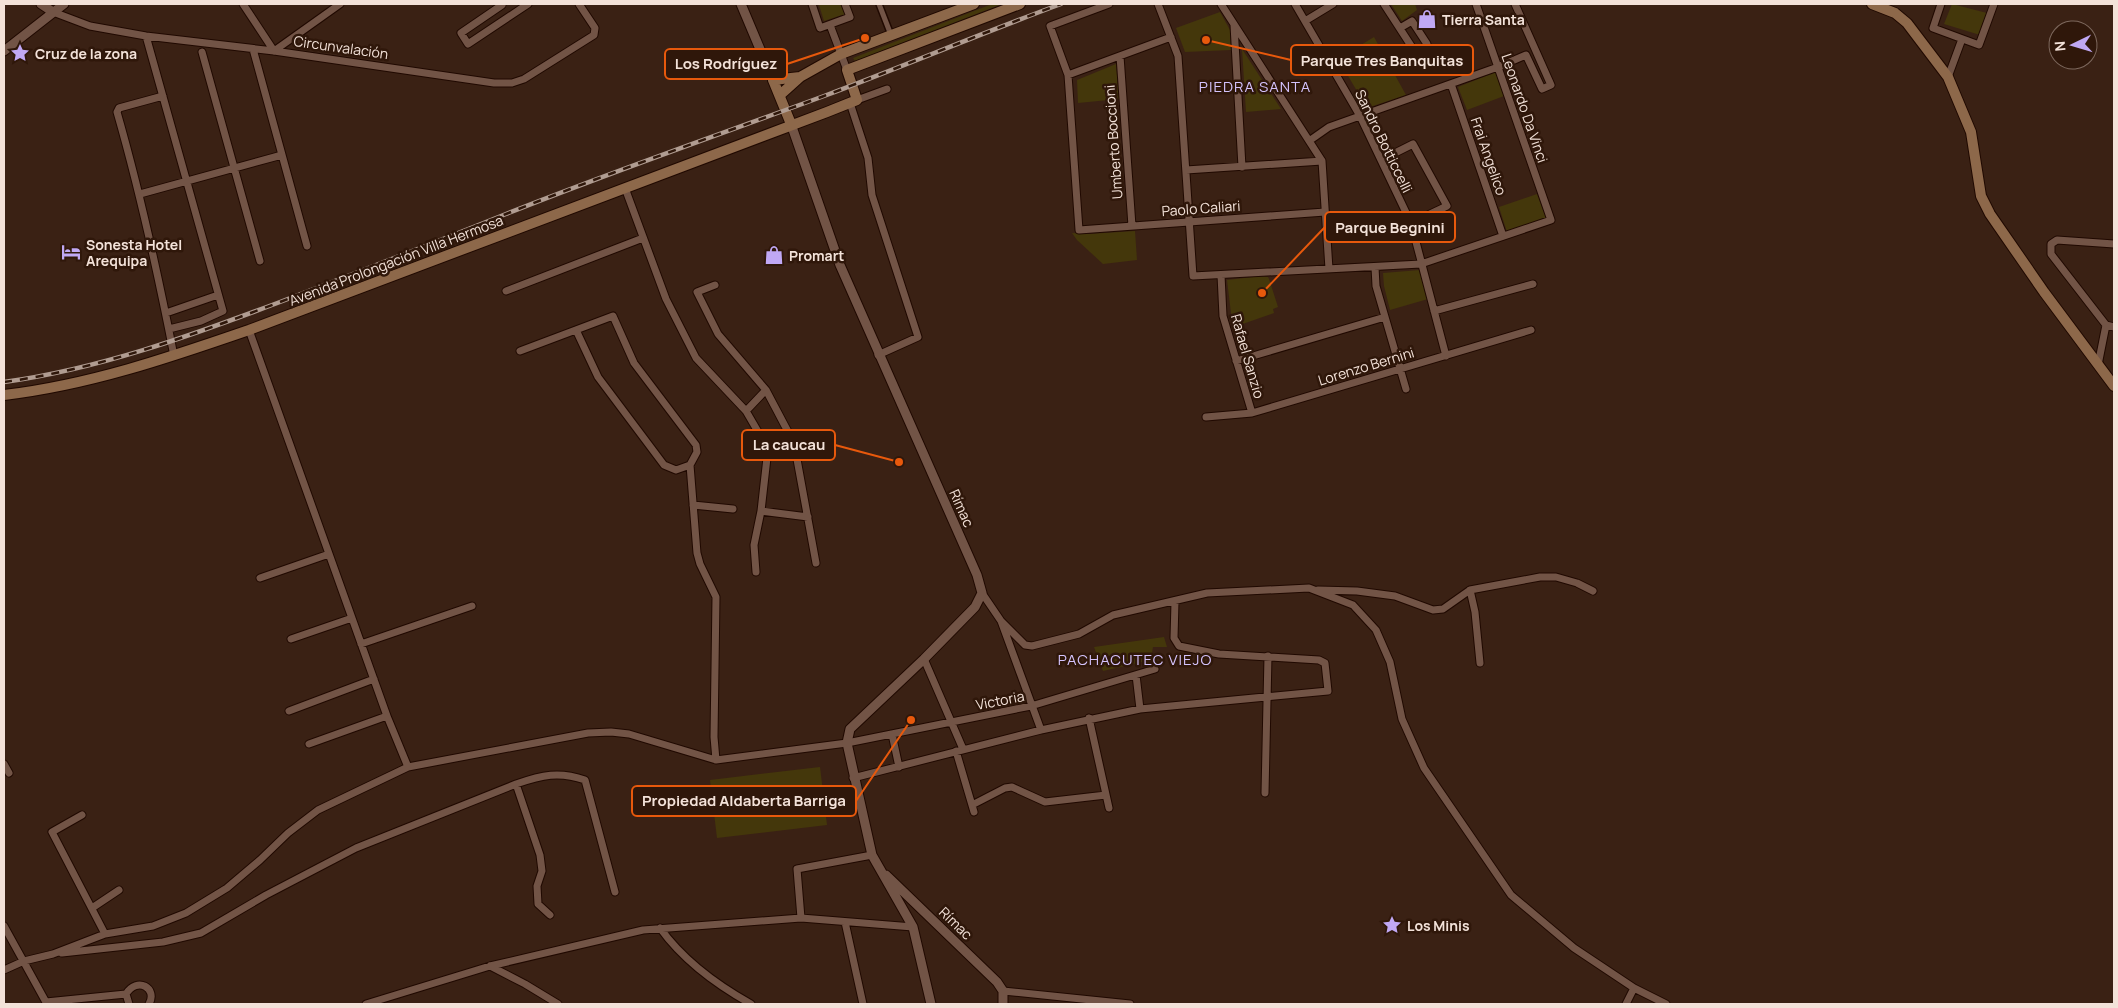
<svg xmlns="http://www.w3.org/2000/svg" width="2118" height="1008" viewBox="0 0 2118 1008" font-family="Manrope,sans-serif">
	<style>
		.green { fill: #44370b }
		.lines { fill: none; stroke-linecap: round; stroke-linejoin: round }
		.pedestrian-casing { stroke: #200901; stroke-width: 8 }
		.minor-casing { stroke: #200901; stroke-width: 9 }
		.tertiary-casing { stroke: #200901; stroke-width: 11 }
		.secondary-casing { stroke: #200901; stroke-width: 12 }
		.pedestrian { stroke: #725446; stroke-width: 5 }
		.minor { stroke: #725446; stroke-width: 7 }
		.tertiary { stroke: #725446; stroke-width: 9 }
		.secondary { stroke: #8d684a; stroke-width: 10 }
		.rail-casing { stroke: #b09c91; stroke-width: 4.5 }
		.rail { stroke: #2f170a; stroke-width: 2.5; stroke-dasharray: 8; stroke-linecap: butt }
		.labels { text-anchor: middle; dominant-baseline: central; stroke-width: 5; stroke-linejoin: round; paint-order: stroke }
		.poi-label { font-size: 14px; font-weight: bold; fill: #f3e2d9; stroke: #2f170a; text-anchor: start }
		.street-label { font-size: 14px; fill: #f3e2d9; stroke: #2f170a }
		.neighbourhood-label { font-size: 15px; letter-spacing: 1px; fill: #d4c3fc; stroke: #2f170a }
		.leader { fill: none; stroke: #e8590c; stroke-width: 2 }
		.callout-dot { fill: #e8590c; stroke: #2f170a; stroke-width: 2 }
		.callout { fill: #2f170a; stroke: #e8590c; stroke-width: 2 }
		.callout-label { font-size: 15px; text-anchor: middle; font-weight: bold; fill: #f3e2d9 }
	</style>
	<rect width="100%" height="100%" fill="#3a2114"/>
	<path class="green" d="M822,4H842L845,14L824,21L819,5Z
		M992,4H1002L855,61L853,58Z
		M1391,4H1415L1417,10L1402,21Z
		M1952,4L1987,13L1980,35L1944,24Z
		M1220,12L1230,30L1231,50L1185,52L1176,28Z
		M1374,37L1406,95L1367,108L1338,59Z
		M1242,49L1281,109L1246,112Z
		M1116,64L1119,99L1078,103L1077,80Z
		M1496,72L1504,96L1467,110L1458,87Z
		M1537,194L1546,218L1507,232L1499,207Z
		M1135,231L1137,260L1103,264L1077,240L1072,233L1088,234Z
		M1420,270L1428,299L1390,310L1384,286L1383,273Z
		M1261,276L1268,277L1269,279L1278,307L1273,309L1274,313L1234,327L1231,313L1227,280Z
		M1164,637L1167,647H1153L1151,660L1103,671L1094,647Z
		M820,767L827,825L717,838L710,780Z"/>
	<g class="lines">
		<g class="pedestrian-casing">
			<path id="pedestrian" d="M879,4L891,35"/>
		</g>
		<g class="minor-casing">
			<path id="minor" d="M243,4L274,51
				M812,4L820,28L850,17L845,4
				M1109,4L1050,26L1068,75L1079,230L1325,212
				M1158,4L1178,56L1193,276L1421,264L1551,220L1476,4
				M1221,4L1322,161L1329,269
				M1295,4L1360,116L1411,223L1446,356
				M1384,4L1417,55L1427,49V44L1412,21L1400,28
				M1941,4L1933,28L1979,45L1994,4
				M502,5L461,33L468,44L528,4
				M53,12L90,26L146,36L274,51L494,83H512L524,79L594,35L595,28L579,4
				M1305,21L1333,4
				M830,25L847,70
				M1234,25L1242,167
				M146,36L223,311L201,321L169,329
				M253,49L307,246
				M274,51L340,4
				M202,52L260,261
				M1120,56L1132,226
				M1068,75L1171,37
				M1948,77L1962,39
				M1451,84L1503,236
				M163,96L119,108L117,112C140,192 158,274 174,356
				M857,100L887,89
				M850,103L868,158L872,195L918,337L878,355
				M1309,141L1329,127L1498,67L1526,55L1542,89L1551,85L1515,4
				M1381,160L1413,144L1447,206L1411,223
				M1186,170L1322,161
				M625,188L666,299L696,358L746,411L768,449L761,511L754,545L756,572
				M140,194L282,155
				M2114,244L2057,240L2051,244V254L2106,325L2114,327
				M1375,267L1376,286L1406,389
				M1221,275L1223,316L1252,413
				M715,285L697,292L718,334L766,390L794,443L816,563
				M506,291L643,238
				M1434,311L1533,284
				M166,313L218,295
				M249,330L387,716L408,767
				M520,351L613,316L634,363L696,445L697,452L690,465L676,470L664,465L598,377L576,330
				M1236,361L1385,317
				M2098,365L2106,325
				M746,411L766,390
				M1206,417L1252,413L1531,330
				M690,465L697,553L700,564L716,597L714,737L716,760
				M693,505L733,509
				M761,511L808,517
				M260,578L329,554
				M1318,590L1357,591L1395,596L1433,610L1443,609L1470,590L1540,577H1556L1577,583L1593,591
				M1470,590L1475,612L1480,663
				M982,593L1001,621L1041,730
				M1001,621L1025,645L1032,646L1079,634L1113,615L1207,593L1309,588L1353,605L1376,630L1390,662L1402,719L1424,768L1511,895L1574,948L1634,988L1666,1004
				M291,639L352,618
				M361,644L472,606
				M924,659L963,749
				M1136,675L1140,709
				M289,711L374,679
				M1089,718L1109,808
				M892,734L899,767
				M309,744L387,716
				M956,751L974,812
				M4,764L9,773
				M853,778L1041,730L1140,709L1328,691L1325,663L1319,660L1219,654L1179,646L1174,638L1175,602
				M516,784L540,855L542,871L537,886L538,904L550,915
				M1265,793L1268,656
				M972,805L1005,788L1012,787L1045,802L1106,795
				M82,815L52,832L105,934
				M92,908L119,890
				M801,918L797,869L872,855
				M845,922L863,1004
				M4,926L47,1004
				M660,928C683,960 717,985 751,1004
				M62,953L163,942L201,933L266,895L356,848L516,784C542,775 559,771 585,780L615,892
				M490,966L525,984L558,1004
				M4,970L24,961L53,954L105,934L153,926L186,913L227,888L260,860L288,833L318,810L408,767L588,733L611,732L629,734L716,760L847,743L1031,706L1155,669
				M1003,991L1130,1004
				M46,1002L126,994
				M129,1004L126,994C137,976 158,988 149,1004
				M366,1004L490,966L643,930L801,918L913,927
				M1626,1004L1634,988"/>
		</g>
		<g class="tertiary-casing">
			<path id="tertiary" d="M41,4L53,12
				M741,4L773,80
				M4,51L64,4
				M791,124L840,265L977,575L982,593L975,607L924,659L850,729L847,743L872,855L913,927L931,1004
				M886,875L997,982L1003,991V1004"/>
		</g>
		<g class="secondary-casing">
			<path id="secondary" d="M1872,4L1895,13L1907,23L1948,77L1971,132L1981,196L1990,214L2044,292L2114,386
				M780,95L800,77L841,54L974,4
				M791,124L773,80L800,77
				M4,395C89,385 168,358 249,330L827,112L857,100L847,70L1020,4"/>
		</g>
		<use href="#pedestrian" class="pedestrian"/>
		<use href="#minor" class="minor"/>
		<use href="#tertiary" class="tertiary"/>
		<use href="#secondary" class="secondary"/>
		<g class="rail-casing">
			<path id="rail" d="M4,382C99,369 190,336 280,302C356,273 431,244 506,214C611,172 718,135 824,96C904,66 982,33 1061,4"/>
		</g>
		<use href="#rail" class="rail"/>
	</g>
	<defs>
		<g id="shop-bare" transform="scale(1.5)"><path d="M-5-2.5h2.3a2.7 3.5 0 0 1 5.4 0H5L5.5 6h-11ZM-1.5-2.5h3a1.5 2.3 0 0 0-3 0Z" fill="#c0a8f4" stroke="#2f170a" stroke-width="2.5" paint-order="stroke"/></g>
		<g id="sight-bare" transform="scale(1.5)"><path d="M0-6L1.8-2.2L6-1.7L2.9 1.2L3.7 5.4L0 3.3L-3.7 5.4L-2.9 1.2L-6-1.7L-1.8-2.2Z" fill="#c0a8f4" stroke="#2f170a" stroke-width="2.5" paint-order="stroke"/></g>
		<g id="hotel-bare" transform="scale(1.5)"><path d="M-6-4.5h1.5V1H6V5H4.5V3h-9V5H-6ZM-4 0a1.8 1.8 0 1 1 3.6 0ZM.5 0V-2.5h3Q6-2.5 6 0Z" fill="#c0a8f4" stroke="#2f170a" stroke-width="2.5" paint-order="stroke"/></g>
	</defs>
	<g fill-rule="evenodd">
		<use href="#shop-bare" x="1427" y="19"/>
		<use href="#sight-bare" x="20" y="53"/>
		<use href="#hotel-bare" x="71" y="252"/>
		<use href="#shop-bare" x="774" y="255"/>
		<use href="#sight-bare" x="1392" y="925"/>
	</g>
	<g class="labels">
		<g class="poi-label">
			<text x="1442" y="19">Tierra Santa</text>
			<text x="35" y="53">Cruz de la zona</text>
			<text x="86" y="244">Sonesta Hotel<tspan x="86" dy="16">Arequipa</tspan></text>
			<text x="789" y="255">Promart</text>
			<text x="1407" y="925">Los Minis</text>
		</g>
		<g class="street-label">
			<text transform="translate(341 47) rotate(8)">Circunvalación</text>
			<text transform="translate(1525 108) rotate(71)">Leonardo Da Vinci</text>
			<text transform="translate(1384 141) rotate(64)">Sandro Botticcelli</text>
			<text transform="translate(1113 142) rotate(-94)">Umberto Boccioni</text>
			<text transform="translate(1489 156) rotate(71)">Frai Angelico</text>
			<text transform="translate(1201 208) rotate(-4)">Paolo Caliari</text>
			<text transform="translate(396 260) rotate(-21)">Avenida Prolongación Villa Hermosa</text>
			<text transform="translate(1248 356) rotate(74)">Rafael Sanzio</text>
			<text transform="translate(1366 366) rotate(-17)">Lorenzo Bernini</text>
			<text transform="translate(962 508) rotate(66)">Rímac</text>
			<text transform="translate(1000 700) rotate(-11)">Victoria</text>
			<text transform="translate(956 923) rotate(44)">Rímac</text>
		</g>
		<g class="neighbourhood-label">
			<text x="1255" y="86">PIEDRA SANTA</text>
			<text x="1135" y="659">PACHACUTEC VIEJO</text>
		</g>
	</g>
	<path class="leader" d="M1206 40L1291 60M865 38L787 64M1262 293L1325 227M899 462L835 445M911 720L856 801"/>
	<g class="callout-dot">
		<circle cx="1206" cy="40" r="5"/>
		<circle cx="865" cy="38" r="5"/>
		<circle cx="1262" cy="293" r="5"/>
		<circle cx="899" cy="462" r="5"/>
		<circle cx="911" cy="720" r="5"/>
	</g>
	<g class="callout">
		<rect x="1291" y="45" width="182" height="30" rx="5"/>
		<rect x="665" y="49" width="122" height="30" rx="5"/>
		<rect x="1325" y="212" width="130" height="30" rx="5"/>
		<rect x="742" y="430" width="93" height="30" rx="5"/>
		<rect x="632" y="786" width="224" height="30" rx="5"/>
	</g>
	<g class="callout-label">
		<text x="1382" y="66">Parque Tres Banquitas</text>
		<text x="726" y="69">Los Rodríguez</text>
		<text x="1390" y="233">Parque Begnini</text>
		<text x="789" y="450">La caucau</text>
		<text x="744" y="806">Propiedad Aldaberta Barriga</text>
	</g>
	<rect width="2118" height="1008" fill="none" stroke="#f3e2d9" stroke-width="10"/>
	<g transform="translate(2073 45) rotate(265)"><circle r="24" fill="#2f170a" stroke="#7d685d"/>
	<path d="M0-4L9 19L0 12L-9 19Z" fill="#c0a8f4"/>
	<text y="-8" font-size="14" font-weight="bold" text-anchor="middle" fill="#f3e2d9">N</text>
	</g>
</svg>
